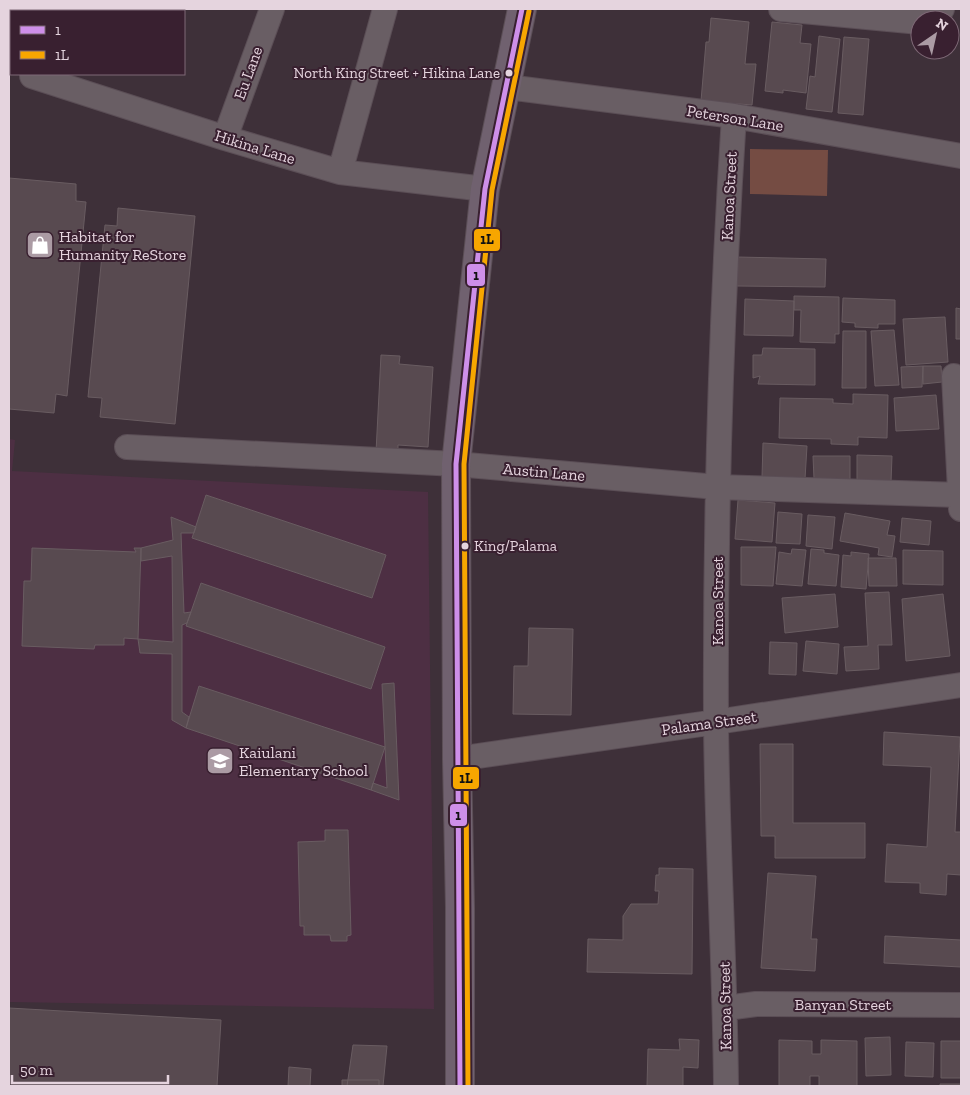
<svg xmlns="http://www.w3.org/2000/svg" width="970" height="1095" viewBox="0 0 970 1095" font-family="'Zilla Slab',serif">
	<style>
		.built { fill: #4d2f43 }
		.green { fill: #754c43 }
		.building { fill: #584a50; stroke: #695c61 }
		.lines { fill: none; stroke-linecap: round; stroke-linejoin: round }
		.minor-casing { stroke: #5b4e56; stroke-width: 26 }
		.major-casing { stroke: #5b4e56; stroke-width: 30 }
		.minor { stroke: #695e64; stroke-width: 24 }
		.major { stroke: #70616f; stroke-width: 28 }
		.bus-1-casing { stroke: #392030; stroke-width: 9 }
		.bus-2-casing { stroke: #392030; stroke-width: 9 }
		.bus-1 { stroke: #ce8fe9; stroke-width: 5 }
		.bus-2 { stroke: #f7a600; stroke-width: 5 }
		.bus-dot { fill: #e5d4de; stroke: #392030; stroke-width: 2 }
		.labels { text-anchor: middle; dominant-baseline: central; stroke-width: 4; stroke-linejoin: round; paint-order: stroke }
		.bus-label { font-size: 15px; fill: #e5d4de; stroke: #392030; text-anchor: end }
		.street-label { font-size: 16px; fill: #e5d4de; stroke: #392030 }
		.poi-label { font-size: 16px; fill: #e5d4de; stroke: #392030; text-anchor: start }
		.line-badge { stroke: #392030; stroke-width: 2 }
		.pale-badge-label { font-size: 14px; text-anchor: middle; font-weight: bold; fill: #111 }
	</style>
	<rect width="100%" height="100%" fill="#3e3039"/>
	<path class="built" d="M9,439L15,440L12,471L428,492L434,1009L9,1002Z"/>
	<path class="green" d="M750,149L828,150L827,196L750,194Z"/>
	<path class="building" d="M711,18L749,22L745,64H756L752,105L701,101L706,42H709Z
		M772,22L802,25L800,43L811,44L806,93L783,90V93L765,91Z
		M819,36L840,39L832,112L806,109L810,76L815,77Z
		M844,37L869,39L863,115L838,113Z
		M9,178L76,184V201L86,202L67,396L56,394L54,413L9,409Z
		M118,208L195,216L175,424L100,417L102,398L88,397L105,225L117,226Z
		M737,257L826,259L825,287L737,286Z
		M794,296L839,297V334H835V343L800,342L801,310H794Z
		M843,298L895,300V324H878V328L855,327V323L842,322Z
		M745,299L794,301L793,336L744,335Z
		M956,308L961,309V339H956Z
		M945,317L948,362L906,365L903,319Z
		M894,330L899,385L875,386L871,331Z
		M843,331H866V388H842Z
		M763,348L815,349V385L758,384L760,376L753,378V355H762Z
		M381,355L400,356L399,364L433,367L428,447L398,445V453L376,452Z
		M923,366L922,387L902,388L901,367Z
		M923,366H941L942,382L923,384Z
		M853,394L888,395L887,438L858,437V445L831,444V439L779,438L780,398L833,399V403L853,404Z
		M936,395L939,429L896,431L894,398Z
		M763,443L807,446L805,479L762,477Z
		M857,455L892,456L891,482L857,481Z
		M813,456H850V480L814,479Z
		M206,495L386,555L372,598L192,538Z
		M738,500L775,503L772,542L735,539Z
		M778,512L802,514L800,544L776,543Z
		M845,513L890,521L887,535L895,536L892,557L878,555L879,548L840,541Z
		M808,515L835,517L832,549L806,546Z
		M171,517L196,527L194,533H181L184,613L191,612L187,623L182,625V712L189,717L186,728L172,720V654L140,653L138,639L173,642L172,556L141,561V548L173,540Z
		M902,518L931,521L929,545L900,542Z
		M741,547H776L773,586L741,585Z
		M32,548L136,552L134,548H141L138,639L124,638V645H95L94,649L22,646L24,581H31Z
		M792,549L806,550L802,586L776,584L779,552L791,554Z
		M811,549L824,550V553L839,555L836,586L808,584Z
		M903,550L943,551V585L903,584Z
		M851,552L869,554L866,589L841,587L843,555L851,556Z
		M868,558H896L897,586H869Z
		M201,583L385,647L371,689L186,626Z
		M889,592L892,645H878L879,669L846,671L844,647L868,646L865,593Z
		M835,594L838,627L785,633L782,598Z
		M943,594L950,656L906,661L902,599Z
		M529,628L573,629L571,715L513,714L514,666H528Z
		M806,641L839,644L837,674L803,671Z
		M770,642L797,643L796,675L769,674Z
		M394,683L399,800L371,790L373,783L387,788L382,684Z
		M199,686L385,747L371,790L186,728Z
		M884,732L960,737L955,832H961V875L947,874L946,895L920,893V883L885,882L887,844L927,847L931,767L883,765Z
		M760,744H793V823H865V858H775V836H761Z
		M325,830H348L351,935L347,936V941H331L330,935H304V926H300L298,842L325,841Z
		M659,868L693,869L692,974L587,972L588,939L623,940V916L631,904H658L659,891H655L656,875H659Z
		M768,873L816,876L811,939H817L815,971L761,968Z
		M961,927V967L884,963L885,936L961,940Z
		M9,1008L221,1020L217,1086H9Z
		M890,1037L891,1075L866,1076L865,1038Z
		M679,1039L699,1040L698,1068L683,1067V1086H647L648,1049L680,1050Z
		M779,1040L812,1041V1054H821V1040L857,1041V1086H819V1076H810V1086H779Z
		M941,1041H961V1078H941Z
		M906,1042L934,1043L933,1077L905,1076Z
		M353,1045L387,1046L383,1086H347Z
		M289,1067L311,1069L310,1086H288Z
		M342,1080H379V1086H342Z
		M940,1084H961V1086H940Z"/>
	<g class="lines">
		<g class="minor-casing">
			<path id="minor" d="M781,9L920,22
				M924,20L942,9
				M32,76L225,138L340,172L485,189
				M507,87L734,116L961,156
				M225,138L272,9
				M340,172L385,9
				M954,376L961,509
				M127,447L456,464L717,487L960,495
				M457,759L716,722L961,685
				M726,1008L756,1004L961,1005
				M726,1086C725,964 717,843 716,721C715,519 721,317 734,116"/>
		</g>
		<g class="major-casing">
			<path id="major" d="M460,1086V908L457,759L456,464L485,189L522,9"/>
		</g>
		<use href="#minor" class="minor"/>
		<use href="#major" class="major"/>
		<g class="bus-1-casing">
			<path id="bus-1" d="M460,1086L456,464L485,189L522,9"/>
		</g>
		<g class="bus-2-casing">
			<path id="bus-2" d="M468,1086L464,464L492,190L529,11"/>
		</g>
		<use href="#bus-1" class="bus-1"/>
		<use href="#bus-2" class="bus-2"/>
	</g>
	<defs>
		<g id="shop-square" transform="scale(1.4375)"><rect x="-9" y="-9" width="18" height="18" rx="4" fill="#ab9ba4" stroke="#392030"/><path d="M-5-2.5h2.3a2.7 3.5 0 0 1 5.4 0H5L5.5 6h-11ZM-1.5-2.5h3a1.5 2.3 0 0 0-3 0Z" fill="#fff"/></g>
		<g id="school-square" transform="scale(1.4375)"><rect x="-9" y="-9" width="18" height="18" rx="4" fill="#ab9ba4" stroke="#392030"/><path d="M0-5L7-2L0 1L-7-2ZM-4 1L0 2.5L4 1V4Q0 6-4 4Z" fill="#fff"/></g>
	</defs>
	<g fill-rule="evenodd">
		<use href="#shop-square" x="40" y="245"/>
		<use href="#school-square" x="220" y="761"/>
	</g>
	<g class="bus-dot">
		<circle cx="509" cy="73" r="4.5"/>
		<circle cx="465" cy="546" r="4.5"/>
	</g>
	<g class="labels">
		<g class="bus-label">
			<text x="500" y="73">North King Street + Hikina Lane</text>
			<text x="474" y="546" text-anchor="start">King/Palama</text>
		</g>
		<g class="street-label">
			<text transform="translate(248 73) rotate(-70)">Eu Lane</text>
			<text transform="translate(735 118) rotate(9)">Peterson Lane</text>
			<text transform="translate(255 147) rotate(17)">Hikina Lane</text>
			<text transform="translate(729 196) rotate(-87)">Kanoa Street</text>
			<text transform="translate(544 472) rotate(5)">Austin Lane</text>
			<text transform="translate(717 601) rotate(-90)">Kanoa Street</text>
			<text transform="translate(709 723) rotate(-8)">Palama Street</text>
			<text x="843" y="1004">Banyan Street</text>
			<text transform="translate(725 1006) rotate(-91)">Kanoa Street</text>
		</g>
		<g class="poi-label">
			<text x="59" y="236">Habitat for<tspan x="59" dy="18">Humanity ReStore</tspan></text>
			<text x="239" y="752">Kaiulani<tspan x="239" dy="18">Elementary School</tspan></text>
		</g>
	</g>
	<g class="line-badge">
		<rect x="473" y="228" width="28" height="24" rx="5" fill="#f7a600"/>
		<rect x="466" y="263" width="20" height="24" rx="5" fill="#ce8fe9"/>
		<rect x="452" y="766" width="28" height="24" rx="5" fill="#f7a600"/>
		<rect x="449" y="803" width="19" height="24" rx="5" fill="#ce8fe9"/>
	</g>
	<g class="pale-badge-label">
		<text x="487" y="244">1L</text>
		<text x="476" y="280">1</text>
		<text x="466" y="783">1L</text>
		<text x="458" y="820">1</text>
	</g>
	<rect width="970" height="1095" fill="none" stroke="#e5d4de" stroke-width="20"/>
	<rect x="10" y="10" width="175" height="65" fill="#392030" stroke="#7e6876"/>
	<rect x="20" y="26" width="25" height="8" fill="#ce8fe9" stroke="#7e6876"/>
	<text x="55" y="35" font-size="15" fill="#e5d4de">1</text>
	<rect x="20" y="51" width="25" height="8" fill="#f7a600" stroke="#7e6876"/>
	<text x="55" y="60" font-size="15" fill="#e5d4de">1L</text>
	<g transform="translate(935 35) rotate(34)"><circle r="24" fill="#392030" stroke="#7e6876"/>
	<path d="M0-4L9 19L0 12L-9 19Z" fill="#ab9ba4"/>
	<text y="-8" font-size="14" font-weight="bold" text-anchor="middle" fill="#e5d4de">N</text>
	</g>
	<path d="M12 1075v8h156v-8" fill="none" stroke="#e5d4de" stroke-width="2.5"/>
	<text x="20" y="1075" font-size="15" fill="#e5d4de" stroke="#392030" stroke-width="4" paint-order="stroke">50 m</text>
</svg>
